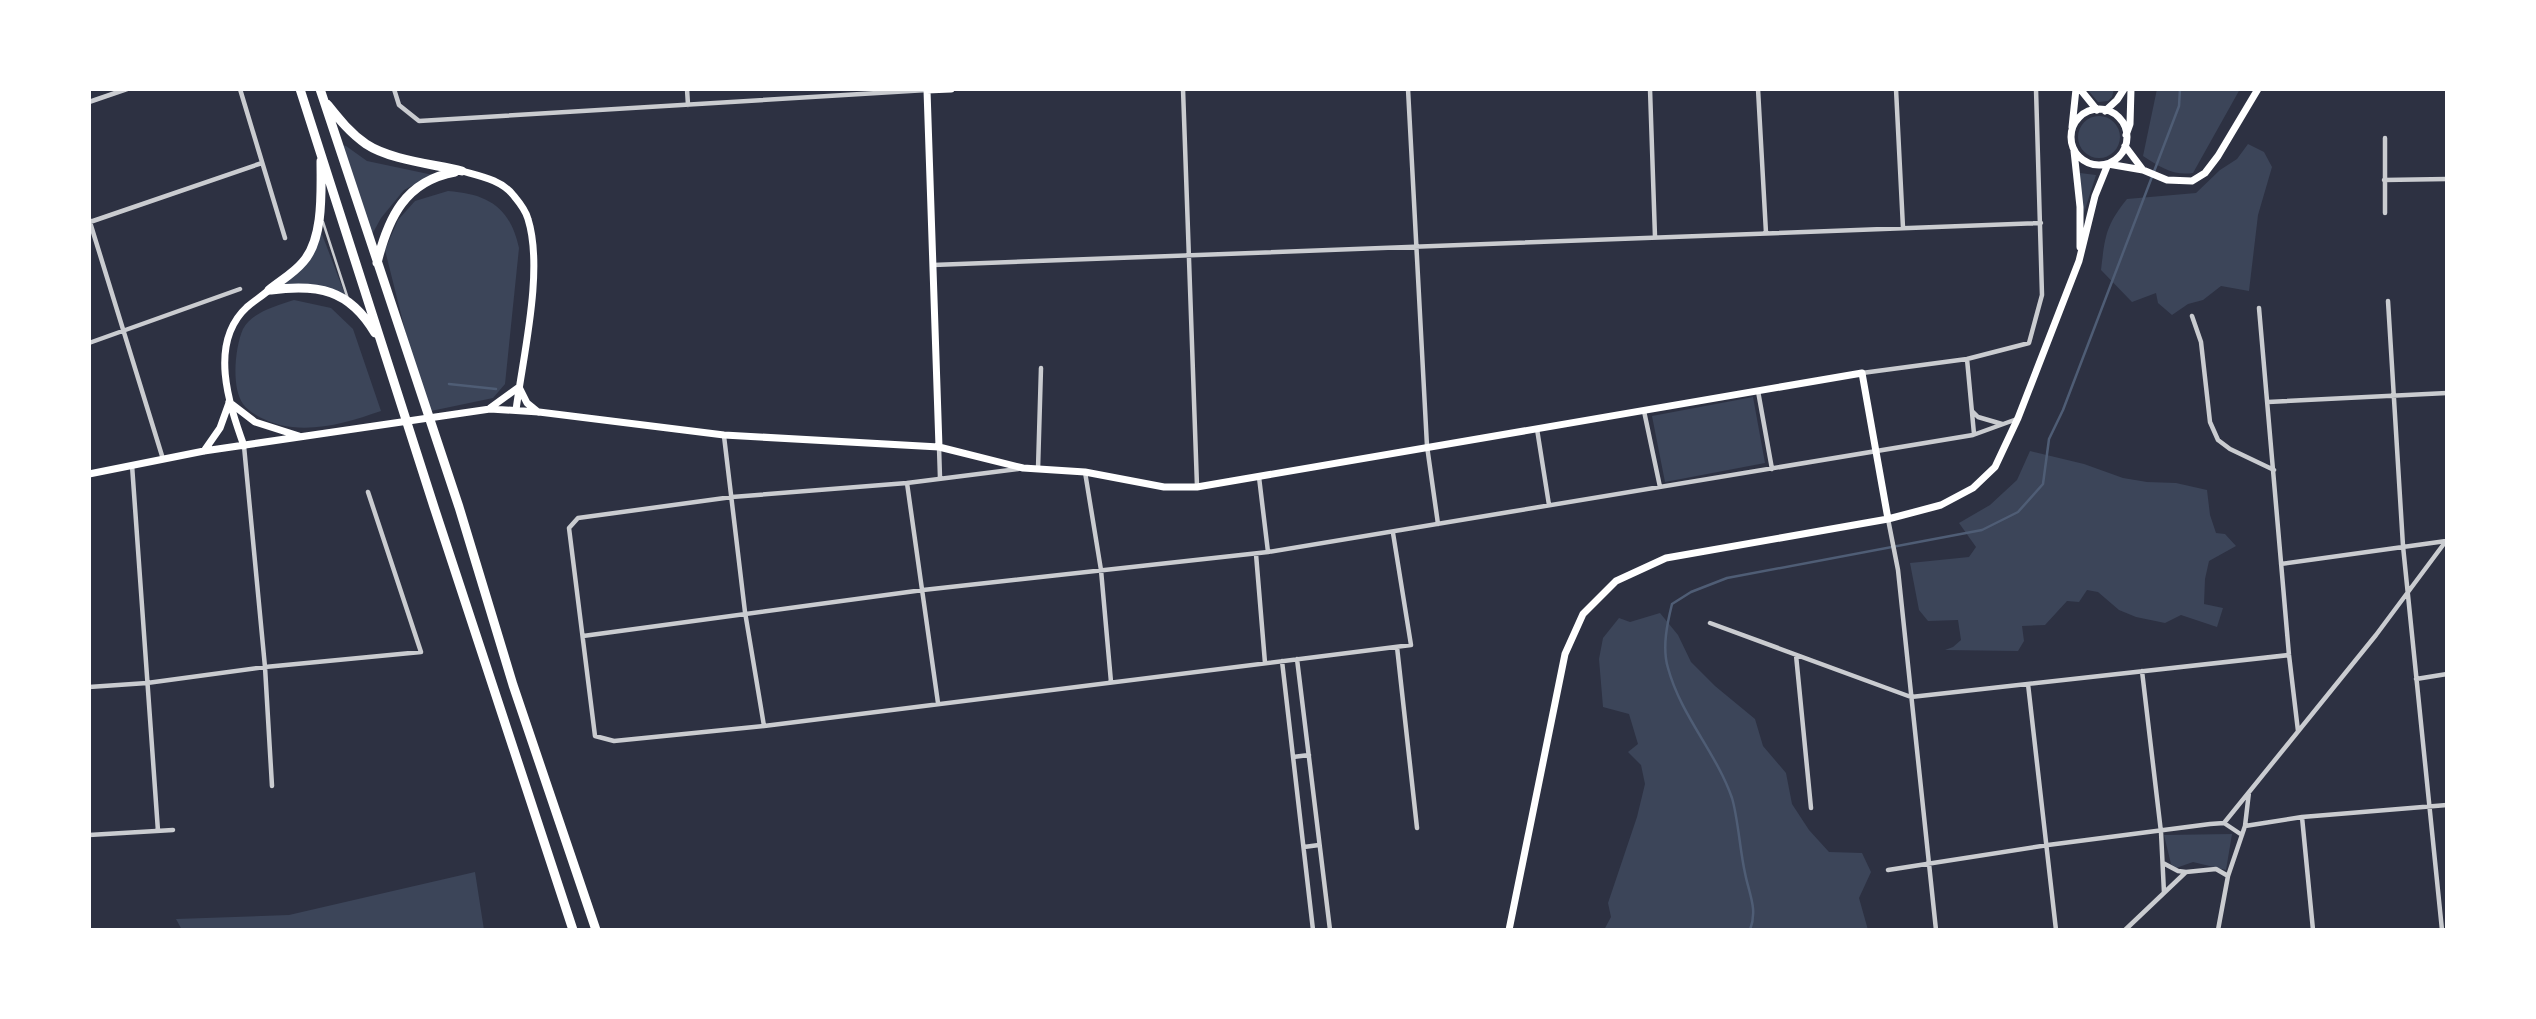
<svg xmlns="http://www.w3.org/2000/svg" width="2536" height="1019" viewBox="0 0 2536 1019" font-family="Georgia,serif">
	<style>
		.green { fill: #3c4559 }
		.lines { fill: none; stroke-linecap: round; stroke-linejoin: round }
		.stream { stroke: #4f5d75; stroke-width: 2.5 }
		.service { stroke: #caccd0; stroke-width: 2.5 }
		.minor { stroke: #caccd0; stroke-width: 4.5 }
		.secondary { stroke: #fff; stroke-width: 7 }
		.motorway { stroke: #fff; stroke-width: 9 }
	</style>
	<rect width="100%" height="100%" fill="#2d3142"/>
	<path class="green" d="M2087,89H2114L2112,97L2108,101L2098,102Z
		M2157,89H2240L2193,173C2173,176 2160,167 2143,156Z
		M2078 137a21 21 0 1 1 42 0a21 21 0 1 1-42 0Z
		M338,144L346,146L367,161L433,175L404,190L381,218L369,240Z
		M2248,144L2264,152L2272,167L2258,215L2249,291L2221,286L2203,300L2188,304L2172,315L2158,303L2156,293L2132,302L2101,270C2105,236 2106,225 2127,199L2196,193L2220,170L2237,159Z
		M2080,173L2096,175L2082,219Z
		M448,191C488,194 510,207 519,248L505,384L493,398L431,411L409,346L385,250L398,220L415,201Z
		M320,229L346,297C319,283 310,283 281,286L302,268Z
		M294,300L331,308L353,329L381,411C349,422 314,433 280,425C268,422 250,414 243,404C231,387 235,347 243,329C252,312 276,306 294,300Z
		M1753,397L1765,463L1665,482L1652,416Z
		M2030,451L2084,464L2123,478L2147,482L2176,483L2207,490L2210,515L2216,533L2225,534L2236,546L2209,561L2205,579L2204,604L2223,608L2217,627L2181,615L2165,623L2136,617L2119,610L2098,592L2087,590L2079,602L2067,601L2045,625L2022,626L2024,641L2018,651L1945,650L1953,647L1961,640L1958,620L1928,621L1919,610L1910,563L1969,557L1976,547L1959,523L1990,505L2017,480Z
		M1660,613L1678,635L1691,662L1715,686L1755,719L1763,746L1786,773L1792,804L1809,830L1829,852L1862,853L1871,872L1859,898L1868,930H1604L1611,917L1608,903L1637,817L1645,784L1641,765L1628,752L1638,744L1629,714L1603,707L1599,659L1603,638L1619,618L1630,622Z
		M2232,834L2226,870L2193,862L2176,868L2171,864L2164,835Z
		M475,872L484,930H182L176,919L289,915Z"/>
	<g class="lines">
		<path class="stream" d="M449,384L496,389
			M1750,930C1758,909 1749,894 1745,873C1740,851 1738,818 1732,798C1716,752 1681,716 1668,668C1662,648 1667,624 1672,604L1691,592L1727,578L1982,530L2018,512L2043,484L2049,439L2063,410L2179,106L2180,89"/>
		<path class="service" d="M323,222L348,299"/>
		<path class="minor" d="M240,89L285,238
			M394,89L399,105L419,121L927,90
			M687,89L688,105
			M1183,89L1197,486
			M1408,89L1427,446L1438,524
			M1650,89L1655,237
			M1758,89L1766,233
			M1896,89L1903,228
			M89,102L127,89
			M2384,180L2447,179
			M2385,213V138
			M89,219L163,459
			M90,222L262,163
			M933,265L2041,223
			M2388,301L2403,546L2442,930
			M2259,308L2289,655L2298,731
			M2192,316L2201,342L2210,422L2218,440L2230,449L2274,470
			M89,343L240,289
			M1967,359L1974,434
			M1862,373L1967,359L2029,343L2042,295L2036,89
			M1758,391L1772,469
			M2268,402L2447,393
			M1644,411L1660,487
			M1972,411L1978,417L2002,424
			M1537,429L1549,505
			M724,436L745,612L764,726
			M244,446L265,667L272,786
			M939,447L940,478
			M132,465L158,831
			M1018,469L907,483L732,497L578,518L569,528L595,736L614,741L764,726L1411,645L1393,533
			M1038,469L1041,368
			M1085,472L1101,570L1111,682
			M1259,477L1268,552
			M907,483L938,703
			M1888,519L1898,570L1936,930
			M1256,554L1265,663
			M2281,564L2446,541
			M1710,623L1911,697L2289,655
			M583,636L923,590L1268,552L1973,435L2017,419
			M1397,647L1417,828
			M1796,655L1811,808
			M1297,659L1330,930
			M1282,661L1313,930
			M2142,671L2161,832L2164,893
			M2416,679L2447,674
			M2028,684L2056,930
			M89,687L147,683L265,667L421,652L368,492
			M1293,757L1309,755
			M2302,817L2313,930
			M2224,823L2376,635L2446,541
			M2245,826L2302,817L2447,805
			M89,835L173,830
			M1304,847L1319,845
			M2163,863L2178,871L2186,872
			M1888,870L2048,845L2210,824L2224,823L2242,835
			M2125,930L2186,872L2216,869L2228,876
			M2218,930L2228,876L2245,826L2249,792"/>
		<path class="secondary" d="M2080,89L2097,110
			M2071 137a28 28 0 1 1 56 0a28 28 0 1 1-56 0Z
			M2105,111L2117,100L2124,89
			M2072,127L2076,89
			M2126,135L2130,124L2131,89
			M2125,146L2143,170
			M2074,151L2080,207V247
			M462,171C480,176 502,180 514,196C519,202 526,211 528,219C544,270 523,356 516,410
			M520,389L527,403L538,412
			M229,402L255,422L299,436
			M490,408L519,387
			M244,446C229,404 208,343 247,307C254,301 262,296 269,290
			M939,447L927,90L951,89
			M204,451L220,428L229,403
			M89,474L204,451L490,409L539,412L724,435L939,447L1023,468L1085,472L1164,487H1197L1862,373L1888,519
			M1509,930L1565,654L1583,614L1616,581L1666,558L1888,519L1941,505L1973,488L1995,467L2018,418L2079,261L2095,196L2108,164L2143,170L2167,180L2192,181L2205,173L2218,156L2258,89"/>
		<path class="motorway" d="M300,89L435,510L573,930
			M320,89L459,507L513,685L596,930
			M327,104C339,119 350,133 366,144C390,160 433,164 462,171
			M377,263C388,218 405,181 455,172
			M269,290C280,281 294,273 303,262C324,239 321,190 321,161
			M271,290C318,284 349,289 375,333"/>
	</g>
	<rect width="2536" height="1019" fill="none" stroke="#ffffff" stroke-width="182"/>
</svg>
